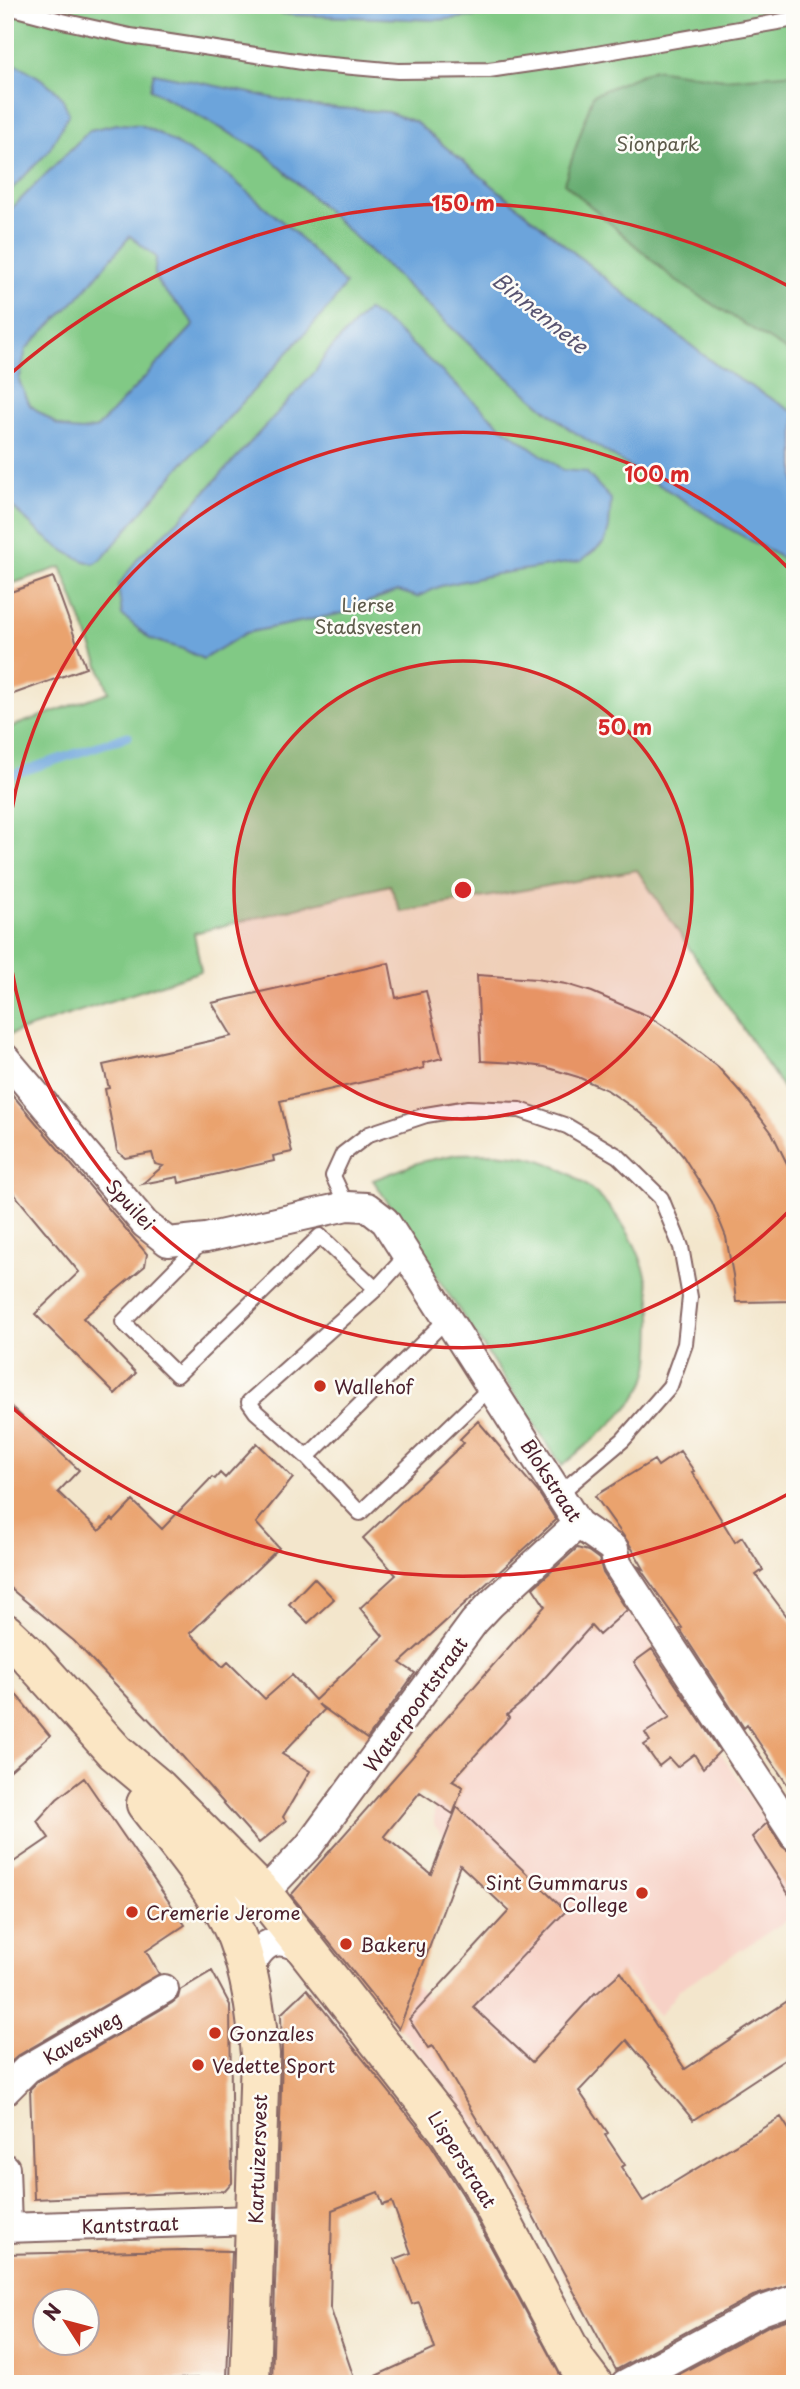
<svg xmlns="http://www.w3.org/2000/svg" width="800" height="2389" viewBox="0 0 800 2389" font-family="'Playpen Sans',sans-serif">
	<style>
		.built { fill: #f7d1c6 }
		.green { fill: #81c985; stroke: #667458; stroke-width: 2 }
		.forest { fill: #68ad72; stroke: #59664e; stroke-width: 2 }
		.water { fill: #6ca4db; stroke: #5b6283; stroke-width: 2; fill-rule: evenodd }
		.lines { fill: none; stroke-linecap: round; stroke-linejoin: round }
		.stream { stroke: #6ca4db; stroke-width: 9 }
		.building { fill: #eaa36e; fill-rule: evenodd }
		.lane-casing { stroke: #856563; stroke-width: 18 }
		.street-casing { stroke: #856563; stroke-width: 32 }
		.secondary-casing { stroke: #856563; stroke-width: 42 }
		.lane { stroke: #fff; stroke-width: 14 }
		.street { stroke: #fff; stroke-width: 28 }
		.secondary { stroke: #fbe6c4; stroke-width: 38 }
		.ring { fill: none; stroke: #d62828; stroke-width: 3.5 }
		.poi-dot { fill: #c8321e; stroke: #fdfcf7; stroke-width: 2.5 }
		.labels { text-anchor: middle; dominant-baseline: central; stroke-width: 5; stroke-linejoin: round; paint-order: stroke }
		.park-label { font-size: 19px; fill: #5d5a4a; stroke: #fdfcf7 }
		.street-label { font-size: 19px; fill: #4a1f2b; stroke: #fdfcf7 }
		.poi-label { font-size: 19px; fill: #4a1f2b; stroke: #fdfcf7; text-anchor: start }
		.water-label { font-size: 21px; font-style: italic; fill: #585471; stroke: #fdfcf7 }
		.centre { fill: #d62828; stroke: #fdfcf7; stroke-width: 3.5 }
		.ring-label { font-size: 21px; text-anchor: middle; font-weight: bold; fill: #d62828; stroke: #fdfcf7; stroke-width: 5; stroke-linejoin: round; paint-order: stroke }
	</style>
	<rect width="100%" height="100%" fill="#fdfcf7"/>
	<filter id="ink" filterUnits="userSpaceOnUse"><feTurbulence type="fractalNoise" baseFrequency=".0143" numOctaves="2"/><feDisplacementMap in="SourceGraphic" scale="14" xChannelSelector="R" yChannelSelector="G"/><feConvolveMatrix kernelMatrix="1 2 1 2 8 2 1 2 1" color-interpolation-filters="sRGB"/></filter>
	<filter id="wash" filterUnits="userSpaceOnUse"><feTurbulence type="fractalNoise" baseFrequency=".00686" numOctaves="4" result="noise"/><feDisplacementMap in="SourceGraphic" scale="28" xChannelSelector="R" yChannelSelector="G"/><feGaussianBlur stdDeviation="1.57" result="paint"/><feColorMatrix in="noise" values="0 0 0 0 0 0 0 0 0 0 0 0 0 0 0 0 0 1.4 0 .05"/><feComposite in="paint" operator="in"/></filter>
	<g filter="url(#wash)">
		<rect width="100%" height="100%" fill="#f3e6cc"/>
		<path class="built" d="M545,1606L564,1631L581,1615L599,1635L628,1610L795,1867V1915L680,1989L659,2016L635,1984L622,1971L655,2023L645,2033L633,2034L568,2102L494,2150L435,2071L371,1994L401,1970L428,1998L509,1911L465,1869L444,1875L434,1866L445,1837L434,1825V1801L396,1775Z"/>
		<path class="green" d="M5,5H228L292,15L438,20L590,5H795V413L720,368L606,279L415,122L388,112L312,106L150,89L264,152L481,355L568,428L730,529L795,565V1106L637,870L401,912L390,885L194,933L201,971L5,1036V729L109,692L61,567L5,586Z
			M495,1153C509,1155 524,1155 537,1159C608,1182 655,1253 652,1326C651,1345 652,1367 644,1384C628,1415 588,1443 562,1466L373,1180L420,1162L457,1154Z"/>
		<path class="forest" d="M654,69L724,79L795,73V356L676,281L564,183L593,95Z"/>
		<path class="water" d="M225,5H590L438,20L292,15Z
			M5,60C22,66 52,83 62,98C65,102 66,109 69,114L48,152L5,196Z
			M154,73L312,106L388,112L415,122L606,279L720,368L795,413V565L730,529L568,428L481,355L264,152L150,89Z
			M117,124L141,125L160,134L229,176L293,231L345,284L331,305L223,424L183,463L102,559L94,564C60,555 29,524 5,499V215L90,130ZM130,236L156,257C156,262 154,270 155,275C159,292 185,307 194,325L97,428L82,431L71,430L56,424L30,405L19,381L26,349L79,297Z
			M367,310L394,328L502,427L563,470L586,472L611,499L609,528L605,542L581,561L497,574L441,586L417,597L398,591L365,603L353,611L246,633L203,659L183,649L150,639L122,615L118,586L139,557L179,520L315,372L326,354Z"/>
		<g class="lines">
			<path class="stream" d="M5,777L128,736"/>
		</g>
		<g id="blocks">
			<path class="building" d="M53,577L86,668L5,697V594Z
				M389,963L396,998L426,991L442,1058L423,1063L424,1068L280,1101L292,1152L273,1156L274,1161L179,1183L178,1177L142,1184L163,1166L155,1164L152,1153L125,1158L117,1151L105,1089L109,1088L103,1065L232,1036L212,1003Z
				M477,975L536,979L566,984L592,992L648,1016L670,1030L717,1066L744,1096L772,1133L795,1180V1301L736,1302L733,1275L726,1237L712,1202L683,1156L659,1128L632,1107L607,1090L578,1077L545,1067L516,1063L481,1061Z
				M5,1086L147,1254L145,1266L83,1318L136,1373L115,1394L35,1314L79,1272L5,1183Z
				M5,1401L79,1470L58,1492L99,1531L112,1519L114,1521L133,1501L162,1529L212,1477L215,1479L220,1473L225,1478L257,1443L293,1478L256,1523L279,1548L190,1633L223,1667L228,1662L265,1699L292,1675L315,1700L383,1636L360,1608L396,1575L363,1538L464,1443L460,1439L478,1421L538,1492L556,1520L400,1663L415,1673L367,1739L318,1704L324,1710L282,1754L310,1771L283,1817L286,1821L259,1843L160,1731L74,1641L5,1584Z
				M680,1451L694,1471L692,1472L735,1542L742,1537L763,1570L756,1575L795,1627V1796L747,1725L744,1728L680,1629L682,1628L639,1567L644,1569L630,1545L595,1496L654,1460L658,1466Z
				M577,1548L588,1551L599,1559L603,1573L627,1610L599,1635L591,1626L524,1701L507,1715L509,1718L452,1781L463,1787L453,1814L420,1792L384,1836L431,1874L457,1807L566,1911L473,2007L532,2062L595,1993L596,1994L621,1972L685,2069L795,1996V2053L693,2120L627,2040L579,2091L608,2133L605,2135L625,2165L621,2167L643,2201L781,2117L795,2139V2283L753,2296L616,2370L522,2195L433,2046L428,2048L409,2019L509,1911L460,1865L399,2029L291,1895L545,1606L533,1588Z
				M314,1578L334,1599L308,1623L289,1604Z
				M652,1649L720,1751L703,1768L694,1754L677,1767L669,1758L659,1766L644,1745L650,1741L645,1733L670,1717L634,1662Z
				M5,1681L50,1736L5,1775Z
				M84,1778L185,1925L146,1951L159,1974L19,2055L5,2067V1868L49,1838L37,1821L57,1799Z
				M767,1823L782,1846L787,1850L795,1852V1904L752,1837Z
				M212,1971L230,2005L232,2183L225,2191L34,2199L30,2089L37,2082L172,2003L178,1998L180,1990Z
				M307,1989L430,2143L463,2195L565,2384H358L435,2349L419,2302L412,2304L395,2259L411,2253L392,2202L383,2205L378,2192L332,2210L330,2307L356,2384H272L282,2055L281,2014Z
				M183,2250L232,2251L227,2378L165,2379V2384H5V2254ZM46,2301H88V2343H46Z
				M795,2317V2384H661L768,2326Z"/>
		</g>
	</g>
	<g filter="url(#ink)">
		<use href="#blocks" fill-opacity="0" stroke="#856563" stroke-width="2"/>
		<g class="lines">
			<g class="lane-casing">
				<path id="lane" d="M5,6L58,20L130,36L309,63L398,71L489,70L585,56L795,19
					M347,1206L333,1176L343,1154L369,1134L426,1115L468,1108L520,1110L567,1126L618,1156L661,1198L681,1247L690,1297L685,1344L670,1386L623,1440L560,1493
					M204,1240L123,1322L177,1375L320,1236L376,1289
					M407,1255L376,1289L249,1402L256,1412L307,1457L360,1513L492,1386
					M307,1457L448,1318"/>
			</g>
			<g class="street-casing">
				<path id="street" d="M5,1058L145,1224L168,1242L206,1238L347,1206L367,1207L385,1221L578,1524L614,1549L617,1564L795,1836
					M247,1891L263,1894L308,1847L474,1622L491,1604L578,1524
					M248,1973C261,1940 277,1933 307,1952
					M5,2091L27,2069L164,1989
					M5,2168L7,2227
					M5,2228L255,2220
					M625,2384L761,2311L795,2299"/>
			</g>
			<g class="secondary-casing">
				<path id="secondary" d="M5,1633L27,1654L115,1752L158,1788L263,1894L448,2130L482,2184L577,2363L593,2384
					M146,1804C176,1843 220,1893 237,1938C251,1975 256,2015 260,2054L250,2384"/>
			</g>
			<use href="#lane" class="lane"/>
			<use href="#street" class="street"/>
			<use href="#secondary" class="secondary"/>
		</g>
	</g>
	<circle cx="463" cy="890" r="229" fill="#d62828" fill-opacity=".12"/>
	<g class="ring">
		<circle cx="463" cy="890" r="229"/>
		<path d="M792 1208A458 458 0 0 1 5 906M5 874A458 458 0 0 1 792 572"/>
		<path d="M790 1493A686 686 0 0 1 8 1404M8 376A686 686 0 0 1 790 287"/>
	</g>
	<g class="poi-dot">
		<circle cx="320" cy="1386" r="7"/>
		<circle cx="642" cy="1893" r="7"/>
		<circle cx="132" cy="1912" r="7"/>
		<circle cx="346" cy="1944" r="7"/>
		<circle cx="215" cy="2033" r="7"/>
		<circle cx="198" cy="2065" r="7"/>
	</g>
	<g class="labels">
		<g class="park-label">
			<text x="658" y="143">Sionpark</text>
			<text x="368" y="604">Lierse<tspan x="368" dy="22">Stadsvesten</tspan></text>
		</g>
		<g class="street-label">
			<text transform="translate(131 1204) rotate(47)">Spuilei</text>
			<text transform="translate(552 1480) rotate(57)">Blokstraat</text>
			<text transform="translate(415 1704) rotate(-54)">Waterpoortstraat</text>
			<text transform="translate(82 2037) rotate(-30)">Kavesweg</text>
			<text transform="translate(257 2159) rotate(-88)">Kartuizersvest</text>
			<text transform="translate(463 2159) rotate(58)">Lisperstraat</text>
			<text transform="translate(130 2224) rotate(-2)">Kantstraat</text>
		</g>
		<g class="poi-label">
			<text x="334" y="1386">Wallehof</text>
			<text x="628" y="1882" text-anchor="end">Sint Gummarus<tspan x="628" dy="22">College</tspan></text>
			<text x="146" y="1912">Cremerie Jerome</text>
			<text x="360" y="1944">Bakery</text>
			<text x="229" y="2033">Gonzales</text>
			<text x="212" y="2065">Vedette Sport</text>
		</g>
		<g class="water-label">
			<text transform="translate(541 312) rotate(39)">Binnennete</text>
		</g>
	</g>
	<circle cx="463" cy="890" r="10" class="centre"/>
	<g class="ring-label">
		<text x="463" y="211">150 m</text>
		<text x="657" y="482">100 m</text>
		<text x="625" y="735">50 m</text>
	</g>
	<rect width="800" height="2389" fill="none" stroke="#fdfcf7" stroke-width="28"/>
	<g transform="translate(66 2322) rotate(306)"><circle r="33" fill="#fdfcf7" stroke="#b5a4a5" stroke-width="2"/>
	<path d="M0-5L12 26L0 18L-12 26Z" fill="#c8321e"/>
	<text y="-10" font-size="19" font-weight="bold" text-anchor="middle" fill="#4a1f2b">N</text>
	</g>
</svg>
